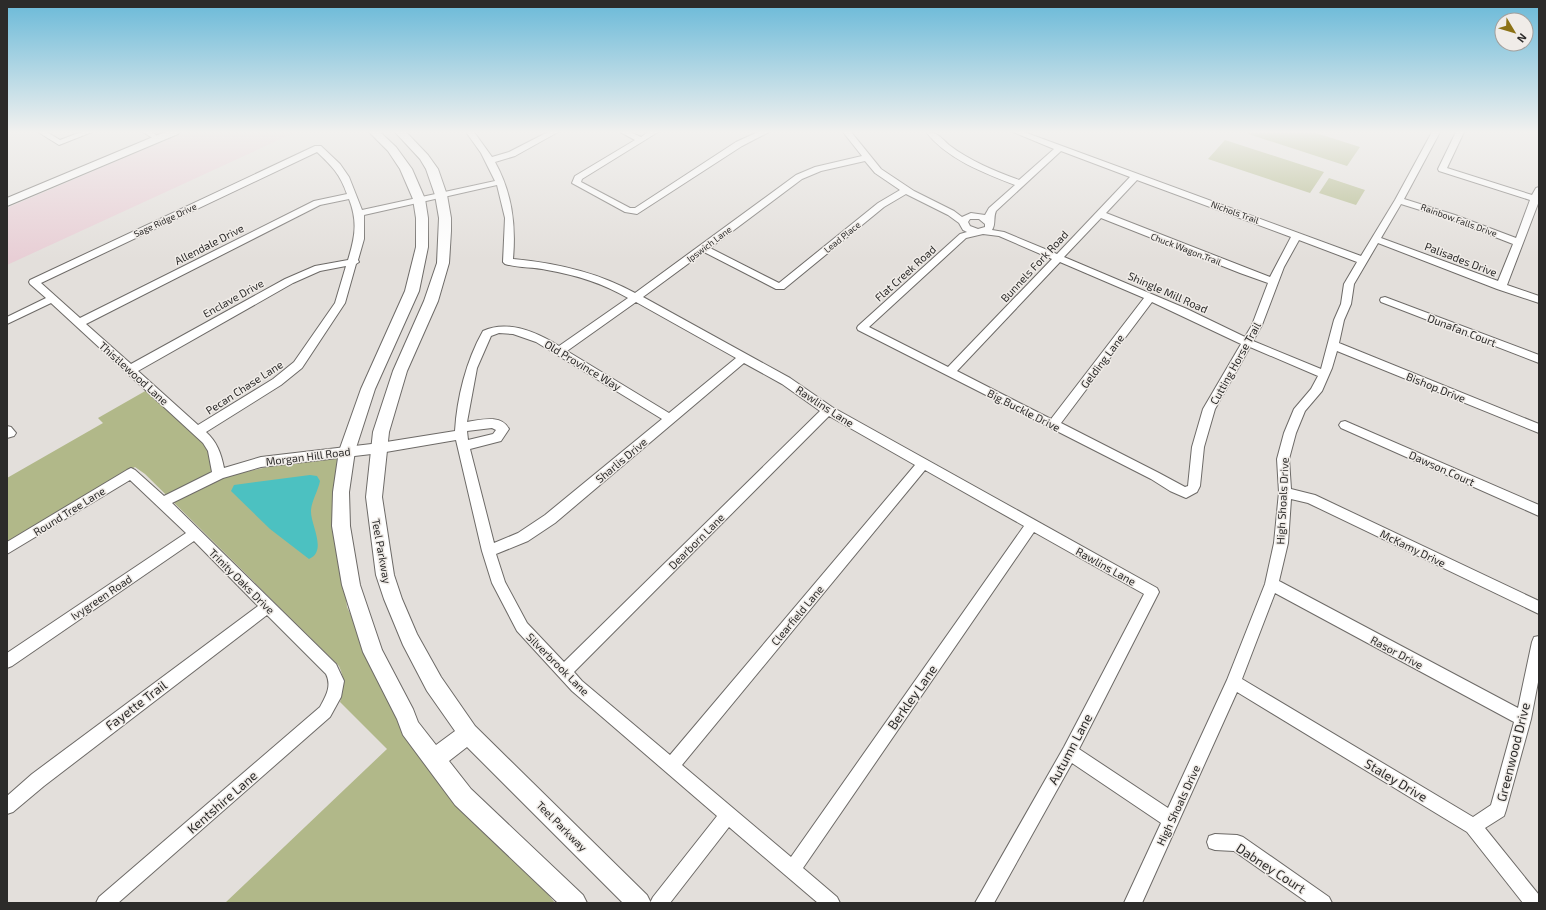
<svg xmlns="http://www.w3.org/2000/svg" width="1546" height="910" viewBox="0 0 1546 910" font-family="'Exo 2',sans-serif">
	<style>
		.commercial { fill: #e8ced5 }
		.green { fill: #b1b889 }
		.water { fill: #4cc1c1 }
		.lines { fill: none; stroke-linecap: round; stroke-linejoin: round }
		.minor-casing { stroke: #6d6a67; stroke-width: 2 }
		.major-casing { stroke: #6d6a67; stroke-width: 2 }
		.minor { fill: #fff; fill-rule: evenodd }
		.major { fill: #fff; fill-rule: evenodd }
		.labels { text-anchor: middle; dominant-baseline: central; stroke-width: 3; stroke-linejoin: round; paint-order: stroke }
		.far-street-label { font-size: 9px; fill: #2c2b2a; stroke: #f0ece8 }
		.street-label { font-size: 11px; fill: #2c2b2a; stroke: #f0ece8 }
		.near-street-label { font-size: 13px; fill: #2c2b2a; stroke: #f0ece8 }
	</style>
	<rect width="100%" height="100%" fill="#e3dfdb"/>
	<path class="commercial" d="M185,132H296L7,265V208Z"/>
	<path class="green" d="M1250,132H1313L1360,147L1347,166L1248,134Z
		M1225,140L1324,172L1310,193L1208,159Z
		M1329,178L1365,190L1356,205L1319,193Z
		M147,390L204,444L227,476L286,463L337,459L335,499L347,607L407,733L531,873L555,903H225L387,749L340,702C344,689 345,679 339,666L145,474L135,467L7,545V478L103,423L98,418Z"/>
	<path class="water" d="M310,475L317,476L320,481C318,491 312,500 311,510C310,524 328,551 309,559L270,529L231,491L234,485Z"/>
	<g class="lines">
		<g class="minor-casing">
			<path id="minor" d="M38,132H47L60,140L81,132H92L59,145Z
				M143,132H152L161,139L157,141Z
				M466,132H474L492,157L509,152L548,132H558L515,156L495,162C512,193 516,224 513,259C556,263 597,272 635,293L796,175L815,167L862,156L843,132H851L881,169L914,191L954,211L962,217L971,213L985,215L989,208L1015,185C984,173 947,159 926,132C938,132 941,138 949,145C970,161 995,171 1019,180L1054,149L1013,132H1024L1361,256L1395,200L1432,132H1440L1404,199L1455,215L1516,238L1530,200L1439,171L1438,169L1456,132H1464L1447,168L1532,195L1536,188L1539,187V201L1507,285L1539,296V303L1497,289L1378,243L1354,284L1351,304L1344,320L1339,343L1539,424V433L1337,351L1332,368L1322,391L1305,411L1296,433L1289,459L1291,489L1315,495L1539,601V614L1308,503L1291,499L1288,543L1279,581L1518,708L1532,642L1534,637L1539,636V677L1531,719L1506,810L1504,816L1485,828L1539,895V903H1523L1467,832L1237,692L1142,903H1124L1161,823L1072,763L994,903H975L1064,747L1144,594L1034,532L803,868L837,897L840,903H818L729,827L670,903H650L653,897L717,816L572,691L517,631L492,583L482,551L456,440L380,453L261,467L223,478L172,503L336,664L344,681L341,697L330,717L118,903H96L99,897L320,707C326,696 332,686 326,674L267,615L44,786L13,812L7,814V796L32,774L258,606L194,541L12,666L7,668V653L186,533L130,480L7,554V542L127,470L131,468L135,470L164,496L212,472L208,451L203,443L51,303L7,324V317L46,298L30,284L29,282L30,280L315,146H321L340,164L349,177L362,210L495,181L481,153ZM1061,151L1130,177L1057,254L1004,232L992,230C996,224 993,218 996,211ZM317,152C332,166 340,174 347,194L314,201L80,318L41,283ZM865,161L875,173L900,190L878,203L779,283L710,248L802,179L821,171ZM1137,180L1291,237L1270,277L1106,213ZM497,185L505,218L503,262L505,264C518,268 533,267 547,270C576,275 602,283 628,298L559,346C538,333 508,319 483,331C466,361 457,398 455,431L380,443L261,457L224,468C221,453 217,442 206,432L281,385L302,368L345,303L356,264L359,262L358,260L364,239V215ZM906,194L948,215L959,223L963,230L967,232L960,234L858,326L857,328L858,330L1151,479L1170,491L1186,498L1197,492L1200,486L1204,447L1215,409L1250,347L1318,376L1311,389L1294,409L1284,433L1277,459L1279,492L1274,543L1265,584L1227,680L1168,808L1079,749L1157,596L1159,592L1157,588L832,407L790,378L643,297L704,252L776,289H784L884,207ZM349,199C358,222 355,237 348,260L315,266L285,279L131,364L86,324L320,205ZM1401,204L1449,219L1513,244L1498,281L1381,238ZM1101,218L1240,273L1268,283L1252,325L1245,337L1187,309L1064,257ZM970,219H979L985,224V227L978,229L970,226L968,222ZM983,234L999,236L1052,259L948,367L869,327L966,238ZM1299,240L1357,262L1344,284L1341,304L1334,320L1321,369L1253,341L1262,325L1284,267ZM1060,262L1144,298L1051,419L957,371ZM346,266L335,303L294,362L273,379L198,425L138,371L293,283L320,271ZM636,302L736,358L669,413L567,351ZM1152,302L1241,344L1203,409L1192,447L1188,486L1185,487L1159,473L1061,423ZM499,333L513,334L536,342L662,419L545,515L518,533L494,543L470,449L501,441L509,429C501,414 481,420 467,422L477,368L491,336ZM744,363L782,384L820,411L564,662L527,623L505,582L496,554L528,541L555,523ZM829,416L915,465L670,755L582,681L574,672ZM492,428L496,430L493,434L468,440L467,431ZM925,470L1024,526L791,857L682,765ZM1275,593L1514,722L1491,805L1473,817L1242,679Z
				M620,132H630L641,137L648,132H658L582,179L581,182L630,208H635L736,142L758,132H769L742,146L637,214L625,212L572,183L575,176L635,140Z
				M1385,297L1539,355V363L1381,302L1380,300L1381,298Z
				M1345,421L1539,505V516L1341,428L1339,425L1341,422Z
				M7,426L11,427L16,433L14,436L7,438Z
				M1215,834L1237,835L1243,837L1329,897L1332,903H1308L1234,851L1215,850L1209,848L1207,842L1209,836Z"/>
		</g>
		<g class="major-casing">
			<path id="major" d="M165,132H179L178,134L7,206V198Z
				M369,132H380L396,147L412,169L425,199L428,218V247L419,291L375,389L355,451L349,492L350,526L360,585L382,650L413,709L418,722L436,745L455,731L427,691L403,645L384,599L376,575L366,497L373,432L393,371L424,301L437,263L439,218L435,195L426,169L420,159L395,132H406L428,155L438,169L447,195L451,218V231L449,263L438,301L407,371L389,432L382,497L394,575L402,599L417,634L441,677L475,726L647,895L651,903H623L467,747L449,761L471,789L583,895L587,903H558L455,805L403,735L397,719L363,652L342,585L332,526L333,492L339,451L361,389L405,291L416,247V218L413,199L400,169L388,151Z"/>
		</g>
		<use href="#minor" class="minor"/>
		<use href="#major" class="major"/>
	</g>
	<linearGradient id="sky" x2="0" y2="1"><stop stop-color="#69b9d8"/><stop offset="0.51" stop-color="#f2f1ef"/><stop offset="1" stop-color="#f2f1ef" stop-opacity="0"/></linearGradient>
	<rect width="1546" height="259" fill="url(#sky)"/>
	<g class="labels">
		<g class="far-street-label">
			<text transform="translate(1235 212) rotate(20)">Nichols Trail</text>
			<text transform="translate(165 220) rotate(-25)">Sage Ridge Drive</text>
			<text transform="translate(1459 220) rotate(20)">Rainbow Falls Drive</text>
			<text transform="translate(842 237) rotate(-39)">Lead Place</text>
			<text transform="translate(709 244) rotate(-37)">Ipswich Lane</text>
			<text transform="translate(1186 249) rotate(21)">Chuck Wagon Trail</text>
		</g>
		<g class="street-label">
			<text transform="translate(209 244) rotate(-27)">Allendale Drive</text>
			<text transform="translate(1461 259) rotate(21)">Palisades Drive</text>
			<text transform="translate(1034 266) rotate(-47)">Bunnels Fork Road</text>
			<text transform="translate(905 273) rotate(-42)">Flat Creek Road</text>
			<text transform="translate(1168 292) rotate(24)">Shingle Mill Road</text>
			<text transform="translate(233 298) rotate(-29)">Enclave Drive</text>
			<text transform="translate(1462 330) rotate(21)">Dunafan Court</text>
			<text transform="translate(1102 361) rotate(-53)">Gelding Lane</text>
			<text transform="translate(1235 363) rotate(-61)">Cutting Horse Trail</text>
			<text transform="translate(583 365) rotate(31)">Old Province Way</text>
			<text transform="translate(134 373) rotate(42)">Thistlewood Lane</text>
			<text transform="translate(244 387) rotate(-33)">Pecan Chase Lane</text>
			<text transform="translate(1436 387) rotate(22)">Bishop Drive</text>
			<text transform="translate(825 406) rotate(33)">Rawlins Lane</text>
			<text transform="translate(1024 410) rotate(27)">Big Buckle Drive</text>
			<text transform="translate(308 456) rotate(-7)">Morgan Hill Road</text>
			<text transform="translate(621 460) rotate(-40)">Sharlis Drive</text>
			<text transform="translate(1442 468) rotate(24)">Dawson Court</text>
			<text transform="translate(1282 501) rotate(-87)">High Shoals Drive</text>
			<text transform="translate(69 511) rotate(-32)">Round Tree Lane</text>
			<text transform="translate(696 541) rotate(-45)">Dearborn Lane</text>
			<text transform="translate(1413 548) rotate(26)">McKamy Drive</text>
			<text transform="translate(382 551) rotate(80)">Teel Parkway</text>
			<text transform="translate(1106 566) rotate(29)">Rawlins Lane</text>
			<text transform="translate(242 581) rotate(45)">Trinity Oaks Drive</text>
			<text transform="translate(101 597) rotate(-34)">Ivygreen Road</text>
			<text transform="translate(797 615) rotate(-50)">Clearfield Lane</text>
			<text transform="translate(1397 652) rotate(28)">Rasor Drive</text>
			<text transform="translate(558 664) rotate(45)">Silverbrook Lane</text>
			<text transform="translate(1178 805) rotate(-65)">High Shoals Drive</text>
			<text transform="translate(562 826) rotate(45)">Teel Parkway</text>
		</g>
		<g class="near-street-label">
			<text transform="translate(912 697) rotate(-55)">Berkley Lane</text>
			<text transform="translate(136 705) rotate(-37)">Fayette Trail</text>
			<text transform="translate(1070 749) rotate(-62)">Autumn Lane</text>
			<text transform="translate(1513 752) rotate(-76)">Greenwood Drive</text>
			<text transform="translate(1396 780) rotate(31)">Staley Drive</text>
			<text transform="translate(222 802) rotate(-41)">Kentshire Lane</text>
			<text transform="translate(1271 868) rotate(33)">Dabney Court</text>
		</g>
	</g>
	<rect width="1546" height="910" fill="none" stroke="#2c2b2a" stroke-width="16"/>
	<g transform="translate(1514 32) rotate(128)"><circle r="19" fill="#f0ece8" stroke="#a29f9c"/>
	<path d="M0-3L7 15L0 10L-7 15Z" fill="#8c7216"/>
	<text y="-6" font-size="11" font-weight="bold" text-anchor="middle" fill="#2c2b2a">N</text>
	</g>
</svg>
